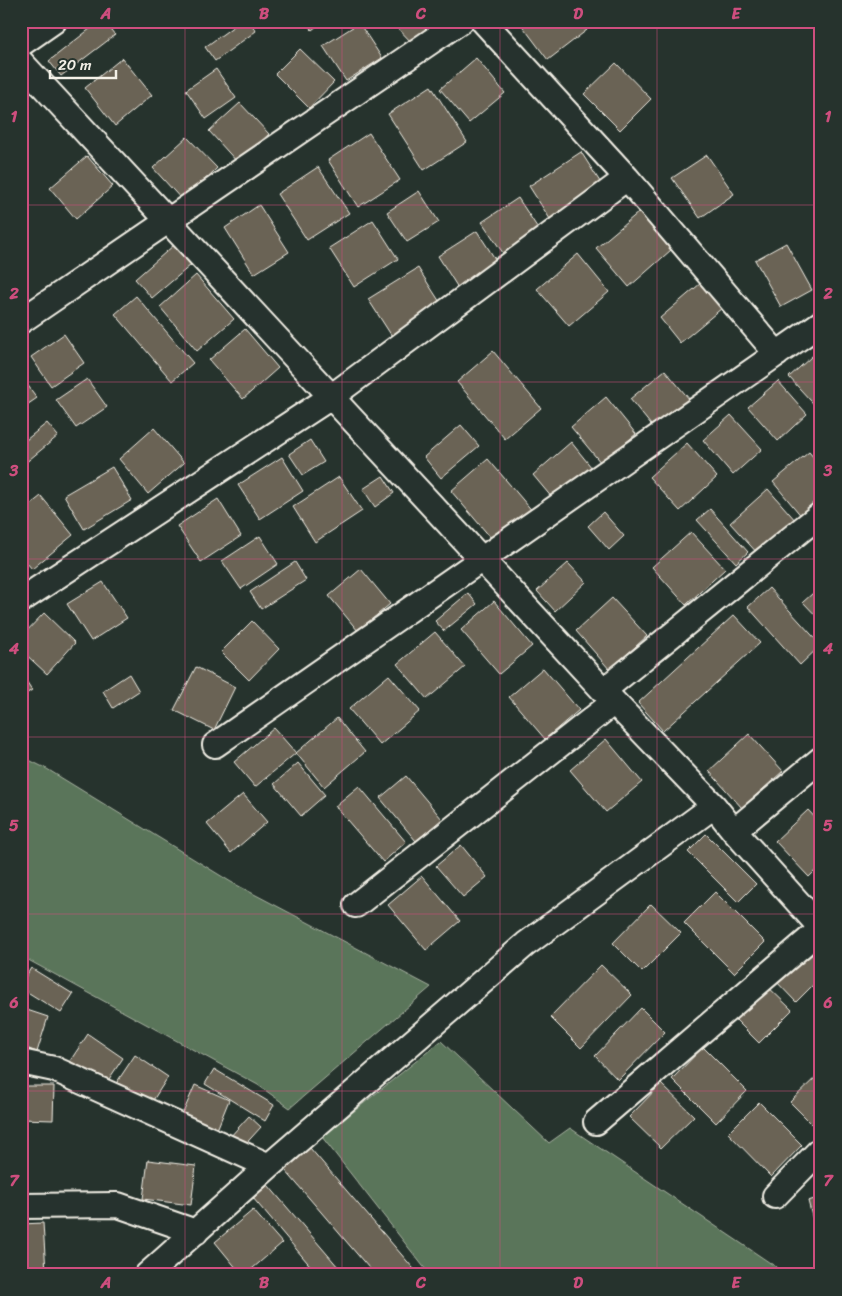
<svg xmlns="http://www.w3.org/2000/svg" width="842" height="1296" viewBox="0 0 842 1296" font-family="Sriracha,sans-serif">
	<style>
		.green { fill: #5a745a; stroke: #a7b2a1 }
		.building { fill: #6b6354; stroke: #f4f1e8 }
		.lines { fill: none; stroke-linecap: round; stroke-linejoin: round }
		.street-casing { stroke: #f4f1e8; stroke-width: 28 }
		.street { stroke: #26332d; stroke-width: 24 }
		.grid { fill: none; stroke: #ce4e7e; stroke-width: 1; stroke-opacity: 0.55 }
		.neatline { fill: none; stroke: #ce4e7e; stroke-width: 2 }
		.grid-label { font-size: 16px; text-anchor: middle; font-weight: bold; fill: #ce4e7e }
	</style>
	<rect width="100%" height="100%" fill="#26332d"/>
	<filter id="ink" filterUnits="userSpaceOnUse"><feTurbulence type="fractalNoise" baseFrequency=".02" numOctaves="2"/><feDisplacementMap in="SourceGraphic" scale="10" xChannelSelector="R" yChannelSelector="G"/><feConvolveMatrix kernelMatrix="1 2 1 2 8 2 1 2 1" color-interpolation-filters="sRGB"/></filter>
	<g filter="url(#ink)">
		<path class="green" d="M21,756L47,769L231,882L431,987L290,1108L258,1085L21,956Z
			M441,1041L549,1143L570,1128L788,1275H430L322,1137Z"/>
		<path class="building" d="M100,21H104L115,35L61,76L49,61Z
			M241,21H249L256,31L215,61L205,47Z
			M304,21H323L312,30Z
			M391,21H442L415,46Z
			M525,21H581L587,30L548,60L521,24Z
			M359,23L382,58L346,81L323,46Z
			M300,49L334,82L309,108L275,74Z
			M122,58L152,95L115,126L85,88Z
			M476,58L505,93L469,123L440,89Z
			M616,63L651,99L620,130L584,94Z
			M216,69L236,98L206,119L186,90Z
			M431,86L467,142L424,170L388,114Z
			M240,103L269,134L238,163L209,131Z
			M369,133L400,180L358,207L328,160Z
			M187,137L217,168L183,201L153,168Z
			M581,152L602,185L550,219L529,186Z
			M707,155L734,194L700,218L672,178Z
			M87,156L113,186L76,219L50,188Z
			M318,167L349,213L307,240L277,194Z
			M419,191L439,222L407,242L387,212Z
			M518,198L541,233L505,256L482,222Z
			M259,205L289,252L254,274L225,228Z
			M639,212L671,250L629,287L596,248Z
			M373,220L398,259L354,287L329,248Z
			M477,231L499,265L460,291L438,256Z
			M786,243L812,290L781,307L755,260Z
			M174,245L191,265L152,298L135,279Z
			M578,254L609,292L569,326L537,289Z
			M418,268L445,310L395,341L368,299Z
			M196,275L234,319L197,351L160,307Z
			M701,283L722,308L680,343L660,318Z
			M136,296L193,363L172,381L115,314Z
			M245,329L278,368L243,399L209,360Z
			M64,334L84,363L51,386L31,357Z
			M821,348V412L789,377Z
			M493,351L541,408L505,439L457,382Z
			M665,370L690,400L655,430L630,399Z
			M21,376L37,398L21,409Z
			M87,379L107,407L76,428L56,400Z
			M778,381L807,414L778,441L748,407Z
			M606,397L636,434L601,463L571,427Z
			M731,415L762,449L733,475L703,440Z
			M47,423L58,436L24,464L21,461V444Z
			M461,425L479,446L441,478L424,457Z
			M154,428L184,463L148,494L119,459Z
			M310,440L324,462L303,475L289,454Z
			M571,442L596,473L558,505L533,475Z
			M687,443L717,477L680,511L649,477Z
			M809,452L821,466V503L803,518L773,482Z
			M282,457L303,491L260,519L238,485Z
			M488,459L534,513L497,545L451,491Z
			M112,467L132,500L84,529L64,495Z
			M383,476L394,493L375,507L363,489Z
			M339,477L362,511L315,542L293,507Z
			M768,489L796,521L759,555L730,523Z
			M41,496L73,535L32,569L21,556V512Z
			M218,499L241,536L201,562L177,526Z
			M710,509L748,552L736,563L697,520Z
			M603,512L624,536L609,550L588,526Z
			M691,532L725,569L686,605L652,567Z
			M260,536L278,564L241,589L222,561Z
			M295,562L306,580L261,609L250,592Z
			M568,563L586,582L555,611L537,591Z
			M361,569L390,604L358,631L329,596Z
			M103,582L127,618L91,641L67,604Z
			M821,586V621L803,602Z
			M769,588L821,645L800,665L748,607Z
			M468,593L477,604L444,631L435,621Z
			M612,598L647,636L610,670L576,631Z
			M494,601L532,646L499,674L461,630Z
			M44,613L75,643L47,674L21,650V637Z
			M734,615L760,643L663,731L638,703Z
			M252,621L279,649L249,680L221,652Z
			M435,632L465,667L427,699L397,664Z
			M196,667L235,687L214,730L174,710Z
			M543,668L579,710L545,739L509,697Z
			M21,673L32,690L21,697Z
			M129,674L139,691L113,708L103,691Z
			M389,675L420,711L380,745L349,709Z
			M337,718L365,752L324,787L296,753Z
			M274,728L296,753L255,787L234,762Z
			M749,734L783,771L742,808L709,771Z
			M606,739L642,782L606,812L570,770Z
			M298,763L325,795L301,816L274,784Z
			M406,776L442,819L416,841L380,798Z
			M359,786L406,842L383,862L335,806Z
			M243,794L267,822L231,853L207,824Z
			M808,810L821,824V865L809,877L775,841Z
			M706,834L756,884L738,902L688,852Z
			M461,845L487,877L463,897L436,866Z
			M422,876L460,921L426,950L388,905Z
			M715,892L765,942L734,973L684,923Z
			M651,904L681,933L642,972L613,943Z
			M809,942L821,953V977L796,1002L773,978Z
			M601,965L632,995L581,1048L550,1017Z
			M31,968L73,994L61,1013L21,988V984Z
			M762,981L792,1010L759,1043L730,1014Z
			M21,1008L48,1017L37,1052L21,1046Z
			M641,1008L665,1032L618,1080L595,1056Z
			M88,1034L123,1058L105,1085L70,1061Z
			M703,1047L747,1091L716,1123L672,1079Z
			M135,1055L168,1077L146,1111L113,1088Z
			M214,1069L274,1105L265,1121L205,1084Z
			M821,1072V1123L816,1128L790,1102Z
			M661,1084L694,1116L661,1148L629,1117Z
			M195,1085L229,1100L214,1137L179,1122Z
			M21,1086H54L53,1120L21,1119Z
			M759,1102L802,1145L771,1177L728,1133Z
			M249,1116L261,1127L241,1149L229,1138Z
			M310,1148L419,1275H375L285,1170Z
			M148,1160L196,1166L191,1205L143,1199Z
			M268,1185L345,1275H318L253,1198Z
			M821,1197V1238L818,1239L808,1201Z
			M253,1210L282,1243L245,1275H242L215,1242Z
			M43,1223L46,1272L21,1274V1224Z"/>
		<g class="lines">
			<g class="street-casing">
				<path id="street" d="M483,21L627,178L777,354
					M21,44L54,21
					M21,62L614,702L714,806L734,831L821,928
					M21,321L461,21
					M21,600L331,397L627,178
					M604,690L821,514
					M215,745L821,323
					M734,831L821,759
					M356,905L614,702
					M21,1062L54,1069L269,1166
					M596,1122L821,929
					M775,1196L821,1149
					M21,1206L118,1205L196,1232
					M147,1275L269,1166L526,944L714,806"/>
			</g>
			<use href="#street" class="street"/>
		</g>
	</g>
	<path class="grid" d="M185,21V1275M342,21V1275M500,21V1275M657,21V1275M21,205H821M21,382H821M21,559H821M21,737H821M21,914H821M21,1091H821"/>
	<rect width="842" height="1296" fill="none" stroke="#26332d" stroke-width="55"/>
	<path d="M50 70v8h66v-8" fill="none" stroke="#f4f1e8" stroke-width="2.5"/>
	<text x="58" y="70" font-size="15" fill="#f4f1e8" stroke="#26332d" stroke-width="4" paint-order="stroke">20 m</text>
	<rect x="28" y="28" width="786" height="1240" class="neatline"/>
	<g class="grid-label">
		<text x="106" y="19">A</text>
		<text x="264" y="19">B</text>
		<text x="421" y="19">C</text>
		<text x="578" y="19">D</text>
		<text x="736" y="19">E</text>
		<text x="14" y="122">1</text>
		<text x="828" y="122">1</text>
		<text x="14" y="299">2</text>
		<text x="828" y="299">2</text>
		<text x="14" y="476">3</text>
		<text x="828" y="476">3</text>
		<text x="14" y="654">4</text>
		<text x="828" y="654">4</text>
		<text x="14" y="831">5</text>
		<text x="828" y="831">5</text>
		<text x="14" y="1008">6</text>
		<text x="828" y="1008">6</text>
		<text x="14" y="1186">7</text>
		<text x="828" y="1186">7</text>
		<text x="106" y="1288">A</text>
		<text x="264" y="1288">B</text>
		<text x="421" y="1288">C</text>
		<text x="578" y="1288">D</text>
		<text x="736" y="1288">E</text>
	</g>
</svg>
